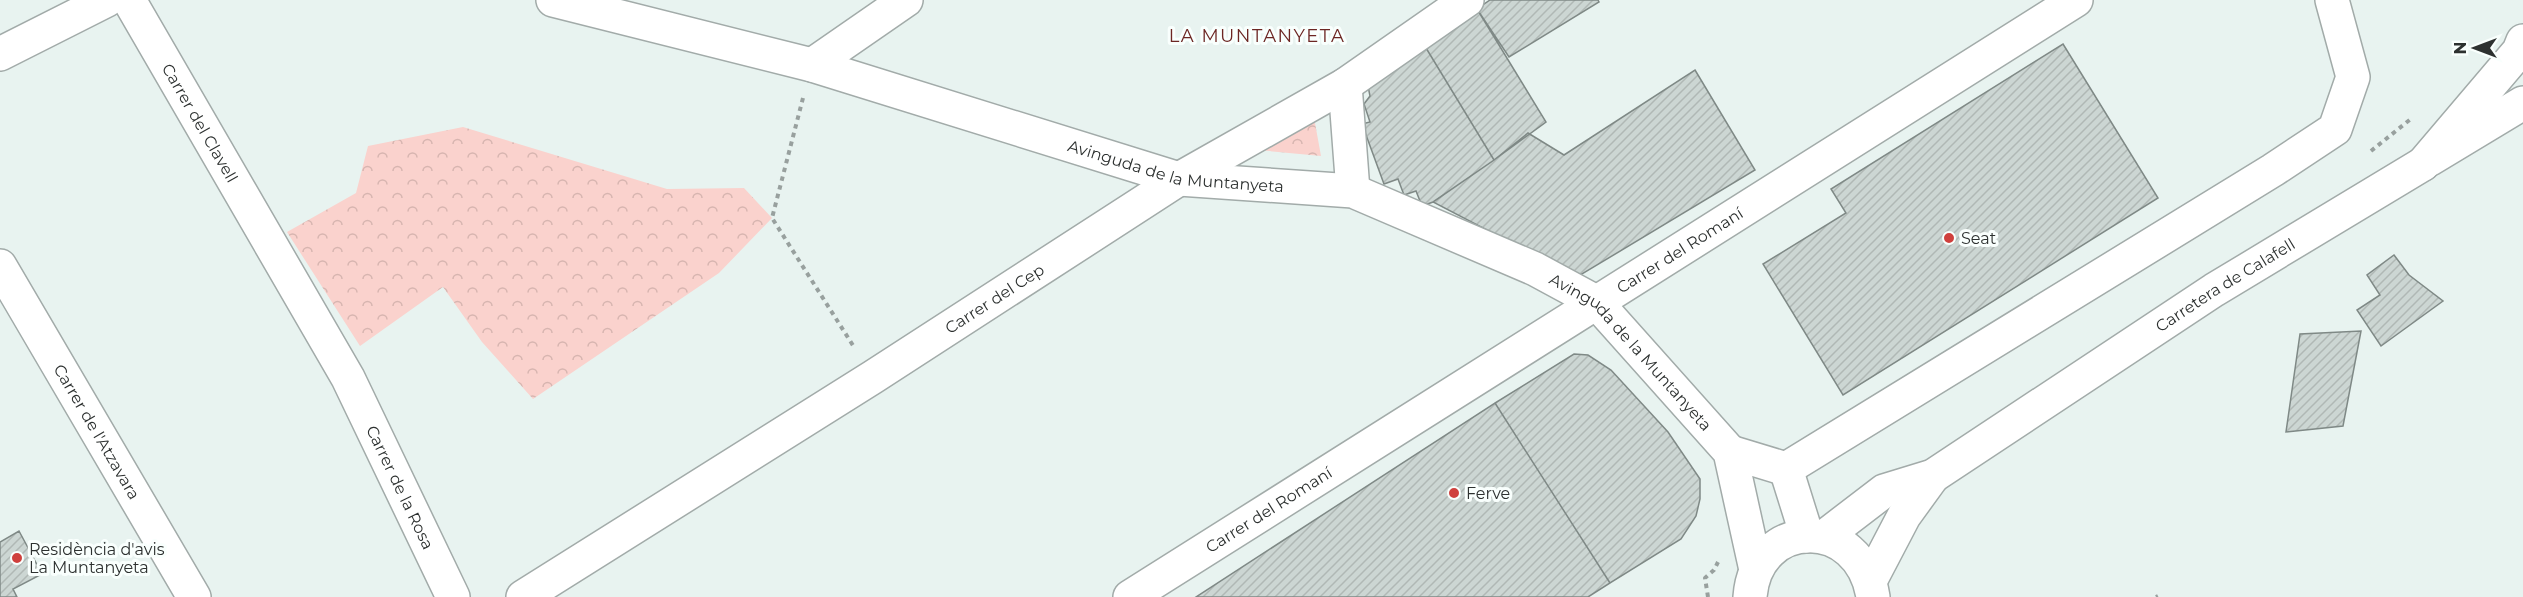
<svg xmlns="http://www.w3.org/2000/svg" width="2523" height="597" viewBox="0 0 2523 597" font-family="Montserrat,sans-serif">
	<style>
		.park { fill: url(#park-crowns) }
		.building { fill: url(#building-hatch); stroke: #7f8986; stroke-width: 1.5 }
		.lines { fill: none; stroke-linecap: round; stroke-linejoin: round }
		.minor-casing { stroke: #a2aba9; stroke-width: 36 }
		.major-casing { stroke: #a2aba9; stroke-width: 36 }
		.highway-casing { stroke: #a2aba9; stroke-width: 36 }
		.path { stroke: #98a09e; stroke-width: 4; stroke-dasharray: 4.5 4.5; stroke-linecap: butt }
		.minor { stroke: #fff; stroke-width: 33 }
		.major { stroke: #fff; stroke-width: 33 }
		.highway { stroke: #fff; stroke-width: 33 }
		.poi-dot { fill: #cf403d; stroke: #f9fffd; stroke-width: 2 }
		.labels { text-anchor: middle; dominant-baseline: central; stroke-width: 6; stroke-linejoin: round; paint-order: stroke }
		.street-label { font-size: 16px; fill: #2d3130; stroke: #f9fffd }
		.poi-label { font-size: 16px; fill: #2d3130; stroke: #f9fffd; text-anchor: start }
		.neighbourhood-label { font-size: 18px; letter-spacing: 1.5px; fill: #6c2623; stroke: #f9fffd }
	</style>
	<defs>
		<pattern id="park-crowns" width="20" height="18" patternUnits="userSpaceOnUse" patternTransform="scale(1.5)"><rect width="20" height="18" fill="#fad2cd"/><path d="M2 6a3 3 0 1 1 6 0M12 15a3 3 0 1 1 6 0" fill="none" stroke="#d7b5b0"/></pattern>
		<pattern id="building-hatch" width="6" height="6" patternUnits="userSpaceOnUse" patternTransform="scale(1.5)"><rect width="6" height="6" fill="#ccd6d3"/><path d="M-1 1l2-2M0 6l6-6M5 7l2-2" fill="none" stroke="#b0b8b5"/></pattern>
	</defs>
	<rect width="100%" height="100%" fill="#e8f3f0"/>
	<path class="park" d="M1313,112L1321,156L1258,150Z
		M463,127L667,189L744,188L772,218L719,273L533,399L482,342L443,287L360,346L287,232L356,193L368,146Z"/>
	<path class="building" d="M1490,0H1598L1599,2L1509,57L1477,9Z
		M1477,9L1546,122L1494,160L1423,43Z
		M1423,43L1494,160L1433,202L1422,206L1416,191L1404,195L1398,179L1384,184L1362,124L1370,122L1364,104L1370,96L1367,81Z
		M2063,44L2158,198L1843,395L1763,264L1846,213L1831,189Z
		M1695,70L1755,170L1577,277L1433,202L1494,160L1528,133L1564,155Z
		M2394,255L2409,275L2443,301L2381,346L2357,310L2380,295L2367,275Z
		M2361,331L2343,426L2286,432L2300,334Z
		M1574,354L1588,355L1611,370L1668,432L1700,479V499L1696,516L1681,539L1610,583L1495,403Z
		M1495,403L1610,583L1588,597H1196Z
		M19,531L42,574L13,589L17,597H0V542Z"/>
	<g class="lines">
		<g class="minor-casing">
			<g id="minor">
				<path id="s1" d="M129,0L348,378L453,597"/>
				<path id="s2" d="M553,0L812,65L1179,179L1353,191L1535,269L1596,302L1730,452L1756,570"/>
				<path d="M0,54L107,0"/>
				<path d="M812,65L906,0"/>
				<path d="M1345,85L1353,191"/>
				<path id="s3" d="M0,266L194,597"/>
				<path d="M1730,452L1786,469"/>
				<path d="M1786,469L2273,170L2335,129L2353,77L2332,0"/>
				<path d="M1786,469L1807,536"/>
				<path id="s4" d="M1824,537L1884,491L1933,476L2214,290L2423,164"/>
				<path d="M1870,581L1904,516L1933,476"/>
				<path id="s5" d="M523,597L873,377L1179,179L1345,85L1467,0"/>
				<path id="s6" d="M1130,597L2076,0"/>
				<path d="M1750,597C1756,517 1860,514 1873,597"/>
			</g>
		</g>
		<g class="major-casing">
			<path id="major" d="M2430,159L2523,103"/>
		</g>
		<g class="highway-casing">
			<path id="highway" d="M2423,164L2519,51L2523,41"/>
		</g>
		<path class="path" d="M803,98L772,218L854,347
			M2371,151L2412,118
			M1708,597L1705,578L1714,570L1718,562
			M2156,597L2158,596"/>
		<use href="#minor" class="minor"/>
		<use href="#major" class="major"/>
		<use href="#highway" class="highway"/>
	</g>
	<g class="poi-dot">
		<circle cx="1949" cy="238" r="6"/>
		<circle cx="1454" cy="493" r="6"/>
		<circle cx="17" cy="558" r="6"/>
	</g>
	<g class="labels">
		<g class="street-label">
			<text stroke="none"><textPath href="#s1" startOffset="142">Carrer del Clavell</textPath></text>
			<text stroke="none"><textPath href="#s2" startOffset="646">Avinguda de la Muntanyeta</textPath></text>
			<text stroke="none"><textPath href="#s6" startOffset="650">Carrer del Romaní</textPath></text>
			<text stroke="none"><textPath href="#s4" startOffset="476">Carretera de Calafell</textPath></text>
			<text stroke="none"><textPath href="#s5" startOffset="558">Carrer del Cep</textPath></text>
			<text stroke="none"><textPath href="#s2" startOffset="1152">Avinguda de la Muntanyeta</textPath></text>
			<text stroke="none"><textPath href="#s3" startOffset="192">Carrer de l'Atzavara</textPath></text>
			<text stroke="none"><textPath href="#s1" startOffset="558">Carrer de la Rosa</textPath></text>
			<text stroke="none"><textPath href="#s6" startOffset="164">Carrer del Romaní</textPath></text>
		</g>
		<g class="poi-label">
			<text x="1961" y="238">Seat</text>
			<text x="1466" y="493">Ferve</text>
			<text x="29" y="549">Residència d'avis<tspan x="29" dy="18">La Muntanyeta</tspan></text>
		</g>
		<g class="neighbourhood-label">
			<text x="1257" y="36">LA MUNTANYETA</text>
		</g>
	</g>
	<g transform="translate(2475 48) rotate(270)" stroke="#f9fffd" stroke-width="4.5" paint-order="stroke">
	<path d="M0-4.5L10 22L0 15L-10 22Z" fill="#2d3130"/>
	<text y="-9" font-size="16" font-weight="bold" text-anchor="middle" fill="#2d3130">N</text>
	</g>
</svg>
